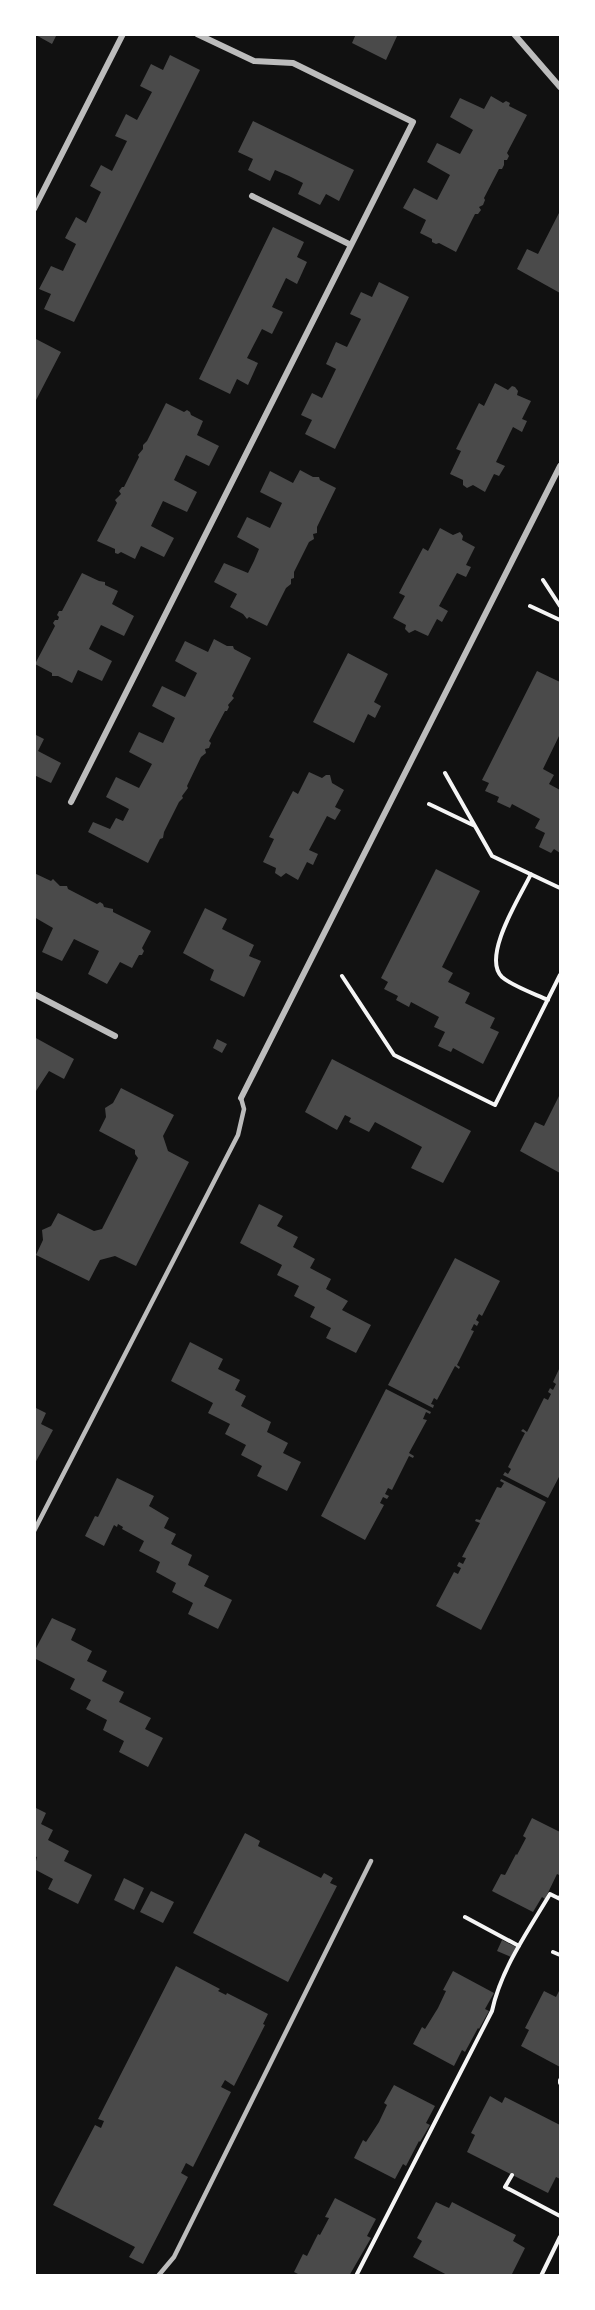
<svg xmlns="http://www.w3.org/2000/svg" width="595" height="2310" viewBox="0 0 595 2310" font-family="Jost,sans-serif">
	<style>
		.building { fill: #4a4a4a }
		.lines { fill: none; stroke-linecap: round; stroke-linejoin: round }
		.path { stroke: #f5f5f5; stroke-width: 4 }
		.service { stroke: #bcbcbc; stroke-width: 4.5 }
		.minor { stroke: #bcbcbc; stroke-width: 6 }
	</style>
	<rect width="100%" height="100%" fill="#111"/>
	<path class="building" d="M34,34H57L52,44Z
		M356,34H398L386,60L352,43Z
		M170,55L200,70L74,322L44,309L51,294L39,289L51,266L63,271L76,244L65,238L76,217L86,223L101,192L90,186L101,165L112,171L127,141L115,136L126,114L137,120L152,92L140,86L151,64L163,70Z
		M491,96L503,103L506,101L510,103L509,106L527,115L507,153L509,156L507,160H504V165L502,169H499L484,198L485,200L483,205L479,207L481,210L478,214H475L456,252L439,243L436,244L432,242V239L420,233L426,220L403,208L414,188L437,200L450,175L427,162L437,143L460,154L473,130L450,117L460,98L484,109Z
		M253,121L354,170L339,201L326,194L320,205L298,194L303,183L289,176L275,170L270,181L248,170L253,159L238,152Z
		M560,211V293L517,269L527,249L538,254Z
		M273,227L304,242L297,257L307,262L297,284L286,278L272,307L283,312L272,334L262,329L247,358L258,363L248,385L237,379L230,394L199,379Z
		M379,282L409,297L335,449L305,434L312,420L301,415L312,393L322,398L336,369L326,364L336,342L347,347L361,319L350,314L361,292L372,297Z
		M34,338L61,352L34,404Z
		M495,383L508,390L512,386L515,387L518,391L517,395L531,401L522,419L527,421L522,432L513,427L496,462L505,466L499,476L494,474L485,492L473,485L467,488L463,485V480L450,474L461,451L456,449L479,403L484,406Z
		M166,403L184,412L187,410L190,412L191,415L203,421L197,435L219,446L209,466L186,455L174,480L197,492L187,512L163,501L151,526L174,538L164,557L141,546L135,559L121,552L118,554L115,553V549L97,541L117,503L115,500L121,494L119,491L122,487H124L139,457L138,455L143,449V445L147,441Z
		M300,470L313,477H319L320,480L336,488L317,527V533L313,534L314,539L309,542L294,572V578L291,579V584L286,588L267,626L249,617L247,619L243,614L230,607L237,594L214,582L224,563L248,573L254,561L259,549L237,537L247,517L270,528L282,503L260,492L270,471L293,483Z
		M440,528L453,535L460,532L463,536L462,540L475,547L466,565L471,567L466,577L457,573L439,606L448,611L442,622L437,619L428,636L415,630L409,633L405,629L406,625L393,618L405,596L399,593L423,548L428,551Z
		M82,573L99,581L105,582V585L118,591L112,604L134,616L124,636L101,625L89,649L112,661L102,681L78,670L72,683L58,676H52V673L35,664L55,626L53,623L55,620H58L59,617L57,615L59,611H62Z
		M214,639L227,646H233L234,649L251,658L232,696L234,698L228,705L229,707L227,711H225L209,741L211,743L209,748L205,749L206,753L201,757L187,786L188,788L182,796L183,798L179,802L164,832L163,838L160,839L148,863L88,832L93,822L110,829L116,818L123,821L129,809L106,797L116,777L139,788L152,764L129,752L139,732L163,743L175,718L152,706L162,686L185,697L197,673L175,661L185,641L208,652Z
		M348,653L388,674L374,702L381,706L375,718L368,714L354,743L313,722Z
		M537,671L560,682V734L543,769L554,775L549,784L560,790V853L554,849L551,853L539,847L545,833L535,828L540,819L512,804L510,808L497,802L499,797L485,791L489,783L482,780Z
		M34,734L44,739L38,751L61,763L51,783L34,775Z
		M309,772L322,778L326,775H330L332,783L344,790L335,807L341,810L335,820L327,816L309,850L318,854L313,865L307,862L298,880L286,873L281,877L275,873L276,868L263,862L274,839L269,837L293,791L298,794Z
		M436,869L480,891L442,967L453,973L448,982L470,993L465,1003L495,1018L490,1028L499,1032L483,1064L453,1048L451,1052L438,1046L445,1032L434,1027L439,1017L411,1002L409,1007L396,1000L398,996L384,989L388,982L381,978Z
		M34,873L51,881L53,879L60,886H67L68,889L97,904L100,902L103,904L104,907L113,909V912L151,931L142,948L144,951L142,955H139L132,968L120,962L107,984L88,974L99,951L74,939L62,961L42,952L53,928L34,917Z
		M205,908L227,919L222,929L254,945L249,956L261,961L244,997L210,980L214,970L183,953Z
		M34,1037L74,1059L64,1079L49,1071L34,1094Z
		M217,1039L227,1044L222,1053L213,1048Z
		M332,1059L471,1131L443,1183L411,1168L422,1147L375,1122L369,1132L349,1122L351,1118L345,1115L337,1130L305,1112Z
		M121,1088L174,1115L163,1136L168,1151L189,1162L136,1266L115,1256L100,1260L89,1281L36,1255L43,1240L42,1230L51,1226L58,1213L94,1231L102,1229L138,1158L135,1154V1150L99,1131L106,1117L105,1108L113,1103Z
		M560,1094V1173L520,1151L535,1122L544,1126Z
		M259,1204L283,1216L277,1226L298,1237L293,1247L315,1259L310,1268L331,1279L326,1289L348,1301L342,1310L371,1325L356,1353L326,1338L331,1328L310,1317L315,1307L294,1296L299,1286L277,1275L282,1265L240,1243Z
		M455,1258L500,1281L482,1316L479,1314L476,1320L479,1322L477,1326L474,1324L471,1330L474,1331L457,1365L460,1367L459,1369L455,1366L437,1400L434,1398L431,1404L434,1405L433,1408L388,1385Z
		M190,1342L223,1359L218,1369L240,1380L235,1390L246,1396L241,1406L271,1422L267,1432L288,1443L283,1453L301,1462L287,1491L257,1476L262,1466L241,1455L246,1445L225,1434L230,1424L208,1413L213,1403L171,1381Z
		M560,1367V1475L548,1498L503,1475L505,1472L508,1474L511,1469L508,1467L525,1433L521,1431L523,1429L527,1432L544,1398L548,1400L551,1394L548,1392L550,1388L553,1390L556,1384L553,1382Z
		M386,1389L431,1412L430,1414L426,1412L423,1419L427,1420L409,1453L414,1456L413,1458L409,1456L392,1490L388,1488L385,1494L389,1496L387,1499L383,1497L380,1503L384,1505L365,1540L321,1516Z
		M34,1407L46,1413L41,1424L53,1430L34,1465Z
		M117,1478L154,1496L149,1506L169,1518L164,1528L176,1534L171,1544L192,1555L188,1565L209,1576L204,1586L232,1600L218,1629L188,1614L193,1603L172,1592L176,1583L156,1572L160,1562L139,1551L144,1541L122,1529L123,1527L118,1524L117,1527L114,1525L104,1546L85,1536L95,1516L98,1517Z
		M501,1479L546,1502L481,1630L436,1606L454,1572L458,1574L461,1568L457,1566L459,1562L463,1564L466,1558L462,1557L480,1523L475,1521L476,1519L480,1520L497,1487L501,1488L504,1483L500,1481Z
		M52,1618L76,1629L71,1640L92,1651L87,1661L107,1671L102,1681L124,1692L119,1702L151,1718L145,1729L163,1738L148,1767L119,1752L124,1741L103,1730L107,1720L86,1709L91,1700L70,1689L75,1679L34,1658V1652Z
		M34,1807L46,1813L41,1824L53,1830L48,1840L69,1851L64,1861L92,1875L78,1904L48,1889L53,1879L34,1869L37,1857L34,1856Z
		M532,1818L560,1832V1873L559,1875L557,1874L545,1899L542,1897L533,1912L492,1891L501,1874L505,1875L516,1854L517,1855L526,1838L523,1836Z
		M245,1833L260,1841L258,1846L321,1878L324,1873L333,1878L330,1883L337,1886L288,1982L193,1933Z
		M124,1878L144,1888L134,1910L114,1900Z
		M151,1891L174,1902L163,1923L140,1912Z
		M502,1940L516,1947L511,1957L497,1951Z
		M176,1966L220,1989L218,1991L226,1995L227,1993L268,2014L263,2024L265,2025L234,2086L225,2080L221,2087L231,2092L193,2167L186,2163L181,2173L188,2177L143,2264L129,2257L135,2247L53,2205L95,2125L101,2128L104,2121L98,2119Z
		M453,1971L494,1993L485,2009L489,2011L479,2029L478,2028L465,2052L462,2050L454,2066L413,2044L422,2027L425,2029L438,2008L446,1991L443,1990Z
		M560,1989V2067L521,2046L529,2030L525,2028L544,1991L556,1997Z
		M394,2085L435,2106L426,2123L430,2125L420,2142L419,2141L406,2166L403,2164L395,2179L354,2158L363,2140L366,2142L379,2122L387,2105L384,2103Z
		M490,2096L502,2103L505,2097L560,2125V2179L556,2177L548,2193L467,2152L475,2135L471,2133Z
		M335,2198L376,2219L367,2236L371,2238L349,2276H302L294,2272L303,2254L307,2256L318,2234L320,2235L329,2218L325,2217Z
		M436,2202L449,2208L452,2202L516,2235L513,2241L525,2248L511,2276H449L413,2257L422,2241L417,2238Z"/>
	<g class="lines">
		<path class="path" d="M543,580L560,606
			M530,606L560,620
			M445,773L492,856L560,888
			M429,804L475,826
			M531,874C521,895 481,957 502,977C512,986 535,994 548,1000
			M342,976L394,1055L495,1105L560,975
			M465,1917L519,1946
			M553,1952L560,1955
			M560,2080V2083
			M512,2175L505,2187L560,2216
			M356,2276L492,2011C501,1969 528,1931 550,1894L560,1899V1897
			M541,2276L560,2237"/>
		<path class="service" d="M34,1531L238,1135L244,1109L241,1098
			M158,2276L174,2257L371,1861"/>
		<path class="minor" d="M514,34L560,87
			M252,196L351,245
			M34,209L123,34
			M71,802L413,122L293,63L254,61L197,34
			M34,994L115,1036
			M241,1098L560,466"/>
	</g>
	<rect width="595" height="2310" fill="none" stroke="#ffffff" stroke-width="72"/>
</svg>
